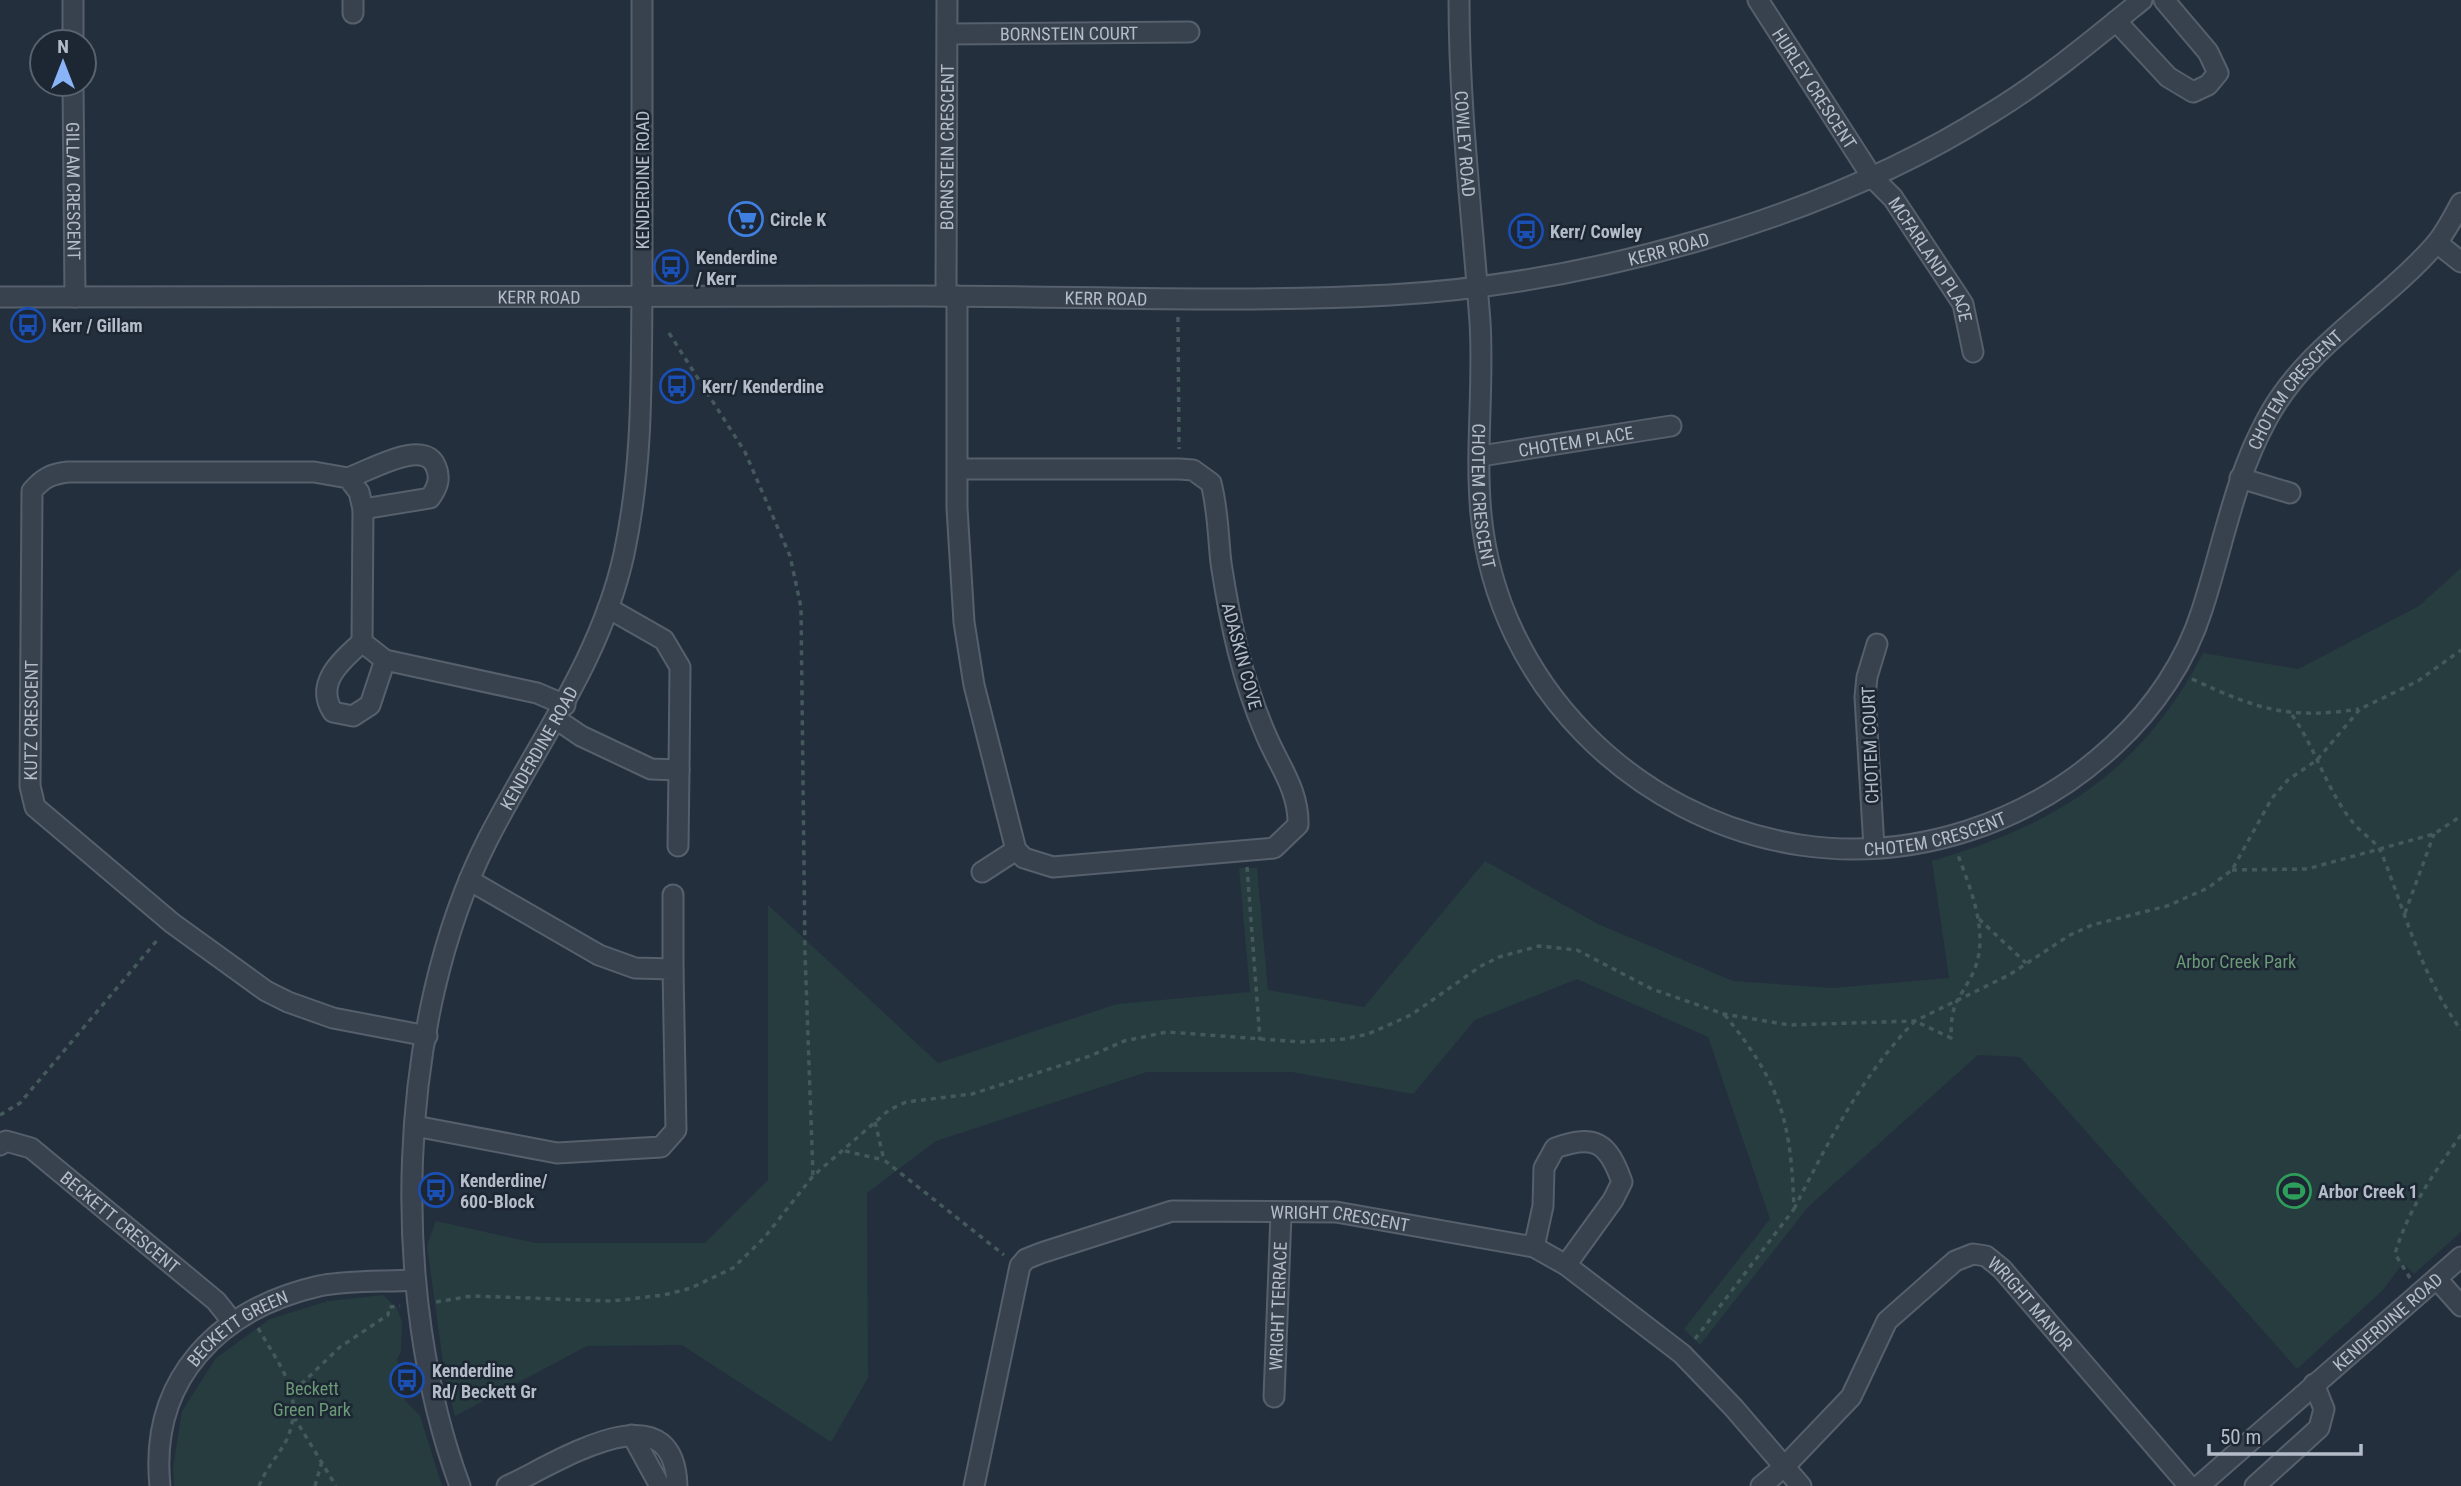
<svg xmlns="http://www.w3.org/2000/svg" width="2461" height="1486" viewBox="0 0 2461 1486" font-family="'Roboto Condensed',sans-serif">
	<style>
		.green { fill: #263c3f }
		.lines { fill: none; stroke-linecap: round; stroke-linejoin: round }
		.minor-casing { stroke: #565f6c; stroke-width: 23 }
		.path { stroke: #44595c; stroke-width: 3.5; stroke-dasharray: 5 5; stroke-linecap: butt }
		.minor { stroke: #38414e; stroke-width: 19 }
		.labels { text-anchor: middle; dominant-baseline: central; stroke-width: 5; stroke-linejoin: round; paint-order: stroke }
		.street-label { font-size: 18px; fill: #b4bcc9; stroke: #1d2633 }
		.poi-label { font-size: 18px; font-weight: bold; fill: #b4bcc9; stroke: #1d2633; text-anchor: start }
		.park-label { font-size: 18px; fill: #6b9a76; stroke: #1d2633 }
	</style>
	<rect width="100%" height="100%" fill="#242f3e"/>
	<path class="green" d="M2461,568V1232L2414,1274L2403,1263L2383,1290L2297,1369L2020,1057L1978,1055L1808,1207L1700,1345L1684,1329L1770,1219L1708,1037L1577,979L1475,1020L1413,1094L1292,1072H1147L936,1141L867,1193L868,1378L831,1442L682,1345L587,1346L455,1416L445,1377L427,1245L436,1221L535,1243H705L768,1180V905L938,1063L1117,1004L1250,992L1239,868H1257L1268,990L1364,1007L1485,861L1598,924L1733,981L1832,988L1949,978L1932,861C2056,825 2142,771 2203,653L2298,669L2419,606Z
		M383,1295L397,1308L402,1322L401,1352L397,1359L405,1400L420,1416L442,1486H174L173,1468L182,1411L216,1358L270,1319L328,1301Z"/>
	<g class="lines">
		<g class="minor-casing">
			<g id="minor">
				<path d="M73,0V42"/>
				<path d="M353,0V13"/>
				<path id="s1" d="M1459,0C1459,108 1472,214 1480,322C1484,386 1475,451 1481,514C1497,684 1634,819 1800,845C1914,862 2031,823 2115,744C2154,708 2186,661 2202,610C2223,546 2234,479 2267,419C2306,346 2381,306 2434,246C2445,234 2453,217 2461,203"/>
				<path id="s2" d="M1758,0L1872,177L1893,198L1963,304L1973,352"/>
				<path d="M2116,21L2168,77L2193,92L2208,85L2218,73L2208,52L2164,0"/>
				<path id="s3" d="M948,34L1189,32"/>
				<path id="s4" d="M73,84L75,297"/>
				<path d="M2437,243L2461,262"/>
				<path id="s5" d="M946,296L947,0"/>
				<path d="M957,296V508L964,622L974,685L1016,850L1024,858L1053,867L1274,848L1298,825C1299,790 1279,766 1266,735C1242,680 1230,622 1221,563C1218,536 1218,509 1211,483L1193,470L1179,469H957"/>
				<path id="s6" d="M0,297C300,295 601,298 901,296C1064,295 1228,304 1390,295C1587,284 1824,219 1991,113C2045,80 2093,40 2142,0"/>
				<path id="s7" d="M1481,456L1671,426"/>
				<path d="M348,478C369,471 425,437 436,467C441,479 437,488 430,498L363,509"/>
				<path d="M2240,478L2290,493"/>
				<path d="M362,642C342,660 314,683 333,712L353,716L370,705L385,660"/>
				<path d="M556,719L581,736L651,769L679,770L680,667L664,640L608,608"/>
				<path d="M678,846L679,770"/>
				<path d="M1874,847L1865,697L1867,677L1877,644"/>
				<path d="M982,872L1016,850"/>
				<path d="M673,895V969"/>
				<path id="s8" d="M427,1036L333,1018L288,1002L266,991L172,923L35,807L30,786L32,491C43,478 51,474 68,472H314L348,478L359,492L363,509L362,642L385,660L537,693L565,705"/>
				<path d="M415,1126L557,1153L661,1147L676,1130L673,969L635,968L599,955L469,880"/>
				<path id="s9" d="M0,1145L6,1141L31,1148L216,1301L232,1321"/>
				<path d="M1534,1247L1543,1206L1544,1168L1555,1148C1595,1134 1608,1142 1622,1182L1613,1200L1566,1265"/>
				<path d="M2437,1279L2461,1306"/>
				<path id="s10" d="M1274,1397L1281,1214"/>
				<path d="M632,1435L660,1486"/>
				<path id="s11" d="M160,1486C149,1379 219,1309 319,1286C349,1280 384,1282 415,1280"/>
				<path id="s12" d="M460,1486C389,1295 395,1022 488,839C536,745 601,659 624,554C643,464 641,385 642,293C642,196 642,98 642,0"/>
				<path d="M507,1486C552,1466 674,1383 677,1486"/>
				<path id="s13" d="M974,1486L1020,1266L1026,1259L1041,1253L1172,1211L1336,1212L1534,1247L1566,1265L1682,1354L1733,1407L1801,1486"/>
				<path id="s14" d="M1761,1486L1784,1467L1851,1397L1887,1321L1955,1261L1973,1254L1986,1256L2002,1269L2189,1486"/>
				<path id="s15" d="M2199,1486L2461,1257"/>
				<path d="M2255,1486L2319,1428L2324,1409L2314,1384"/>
			</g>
		</g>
		<path class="path" d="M1178,317L1179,449
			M669,333L745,452L790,556L801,607L805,953L813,1176
			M2192,679C2257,709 2288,720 2359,709
			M2292,715C2317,750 2327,793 2356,826C2364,835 2378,843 2382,854C2406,915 2421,975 2461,1030
			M1247,867L1260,1040
			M2232,870L2307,869L2434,834L2461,816
			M2405,913L2434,834
			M1979,919L2026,963
			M0,1115L20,1103L159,938
			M875,1122L884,1160L1004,1255
			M845,1151L884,1160
			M1794,1209C1828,1142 1862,1075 1915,1021L1951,1038C1951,1000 1958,1003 1973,973C1991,934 1970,889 1957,852
			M2410,1278L2395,1254C2408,1209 2434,1173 2461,1135
			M436,1302L472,1296L612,1301L664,1295L691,1288L733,1268L764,1238L813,1176L889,1110L906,1102L972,1094L1090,1056L1124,1041L1167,1032L1302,1042L1344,1039L1368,1034L1411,1015L1481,966L1499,957L1539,946L1577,950L1652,989L1724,1014L1789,1025L1915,1021L2009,975L2070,935L2092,925L2167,906L2208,888L2232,870L2272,798L2288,780L2317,760L2360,709L2418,681L2461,650
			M258,1328C279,1365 306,1395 287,1439C279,1455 266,1468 259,1486
			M1695,1339L1794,1209C1791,1120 1781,1084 1724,1014
			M294,1391L340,1347L388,1315L389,1307L400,1306
			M294,1417L336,1486
			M315,1486L322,1461"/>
		<use href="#minor" class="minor"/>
	</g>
	<defs>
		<g id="supermarket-ring" transform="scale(1.75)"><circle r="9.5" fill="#1d2633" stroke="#3f7fe0" stroke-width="1.5"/><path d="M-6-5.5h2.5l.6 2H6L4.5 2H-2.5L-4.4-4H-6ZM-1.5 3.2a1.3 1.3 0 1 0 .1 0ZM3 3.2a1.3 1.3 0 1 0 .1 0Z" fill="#3f7fe0"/></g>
		<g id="bus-ring" transform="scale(1.75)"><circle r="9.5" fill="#1d2633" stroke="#1a4fb4" stroke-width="1.5"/><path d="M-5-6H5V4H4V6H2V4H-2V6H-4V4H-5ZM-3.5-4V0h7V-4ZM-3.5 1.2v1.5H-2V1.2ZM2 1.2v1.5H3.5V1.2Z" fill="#1a4fb4"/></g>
		<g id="stadium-ring" transform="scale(1.75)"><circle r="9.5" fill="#1d2633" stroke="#2e9e5b" stroke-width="1.5"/><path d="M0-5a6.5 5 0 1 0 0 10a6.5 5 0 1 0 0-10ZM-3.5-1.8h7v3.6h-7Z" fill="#2e9e5b"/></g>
	</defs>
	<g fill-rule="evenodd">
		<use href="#supermarket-ring" x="746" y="219"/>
		<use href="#bus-ring" x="1526" y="231"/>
		<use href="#bus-ring" x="671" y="267"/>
		<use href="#bus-ring" x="28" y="325"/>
		<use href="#bus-ring" x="677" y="386"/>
		<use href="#bus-ring" x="436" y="1190"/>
		<use href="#stadium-ring" x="2294" y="1191"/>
		<use href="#bus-ring" x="407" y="1380"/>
	</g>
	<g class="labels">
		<g class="street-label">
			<text stroke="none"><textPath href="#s3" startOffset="121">BORNSTEIN COURT</textPath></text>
			<text stroke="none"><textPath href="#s2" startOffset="105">HURLEY CRESCENT</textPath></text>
			<text stroke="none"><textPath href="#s1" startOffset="144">COWLEY ROAD</textPath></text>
			<text stroke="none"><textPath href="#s5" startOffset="149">BORNSTEIN CRESCENT</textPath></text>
			<text transform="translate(642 180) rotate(-90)">KENDERDINE ROAD</text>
			<text stroke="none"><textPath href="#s4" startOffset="107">GILLAM CRESCENT</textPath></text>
			<text stroke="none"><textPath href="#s6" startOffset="1673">KERR ROAD</textPath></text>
			<text stroke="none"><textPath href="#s2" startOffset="313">MCFARLAND PLACE</textPath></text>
			<text stroke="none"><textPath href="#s6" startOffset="1106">KERR ROAD</textPath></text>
			<text stroke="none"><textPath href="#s6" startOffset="539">KERR ROAD</textPath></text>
			<text stroke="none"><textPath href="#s1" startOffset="1755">CHOTEM CRESCENT</textPath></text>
			<text stroke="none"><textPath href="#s7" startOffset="96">CHOTEM PLACE</textPath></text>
			<text stroke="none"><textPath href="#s1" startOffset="497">CHOTEM CRESCENT</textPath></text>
			<text transform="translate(1242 656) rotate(75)">ADASKIN COVE</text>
			<text stroke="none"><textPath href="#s8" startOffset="551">KUTZ CRESCENT</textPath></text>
			<text transform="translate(1870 745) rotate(-92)">CHOTEM COURT</text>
			<text stroke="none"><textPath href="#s12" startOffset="768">KENDERDINE ROAD</textPath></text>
			<text stroke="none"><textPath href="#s1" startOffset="1146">CHOTEM CRESCENT</textPath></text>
			<text stroke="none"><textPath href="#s13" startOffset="556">WRIGHT CRESCENT</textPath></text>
			<text stroke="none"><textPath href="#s9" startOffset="149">BECKETT CRESCENT</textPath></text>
			<text stroke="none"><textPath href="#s10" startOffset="91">WRIGHT TERRACE</textPath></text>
			<text stroke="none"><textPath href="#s14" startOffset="399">WRIGHT MANOR</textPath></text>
			<text stroke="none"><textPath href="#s15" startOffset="250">KENDERDINE ROAD</textPath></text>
			<text stroke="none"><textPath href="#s11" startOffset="189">BECKETT GREEN</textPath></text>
		</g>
		<g class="poi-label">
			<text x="770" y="219">Circle K</text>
			<text x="1550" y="231">Kerr/ Cowley</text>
			<text x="696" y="257">Kenderdine<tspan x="696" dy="21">/ Kerr</tspan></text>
			<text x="52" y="325">Kerr / Gillam</text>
			<text x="702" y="386">Kerr/ Kenderdine</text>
			<text x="460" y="1180">Kenderdine/<tspan x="460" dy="21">600-Block</tspan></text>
			<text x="2318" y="1191">Arbor Creek 1</text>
			<text x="432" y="1370">Kenderdine<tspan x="432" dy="21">Rd/ Beckett Gr</tspan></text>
		</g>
		<g class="park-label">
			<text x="2236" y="961">Arbor Creek Park</text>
			<text x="312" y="1388">Beckett<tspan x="312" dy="21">Green Park</tspan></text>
		</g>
	</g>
	<g transform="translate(63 63)"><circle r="33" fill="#1d2633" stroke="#59626f" stroke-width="2"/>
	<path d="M0-5L12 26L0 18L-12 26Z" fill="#8ab4f8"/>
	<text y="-10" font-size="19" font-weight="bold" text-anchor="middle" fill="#b4bcc9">N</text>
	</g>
	<path d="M2209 1444v10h152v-10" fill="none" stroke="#b4bcc9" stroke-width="3.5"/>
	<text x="2220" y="1444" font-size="21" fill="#b4bcc9" stroke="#1d2633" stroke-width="5" paint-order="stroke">50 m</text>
</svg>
